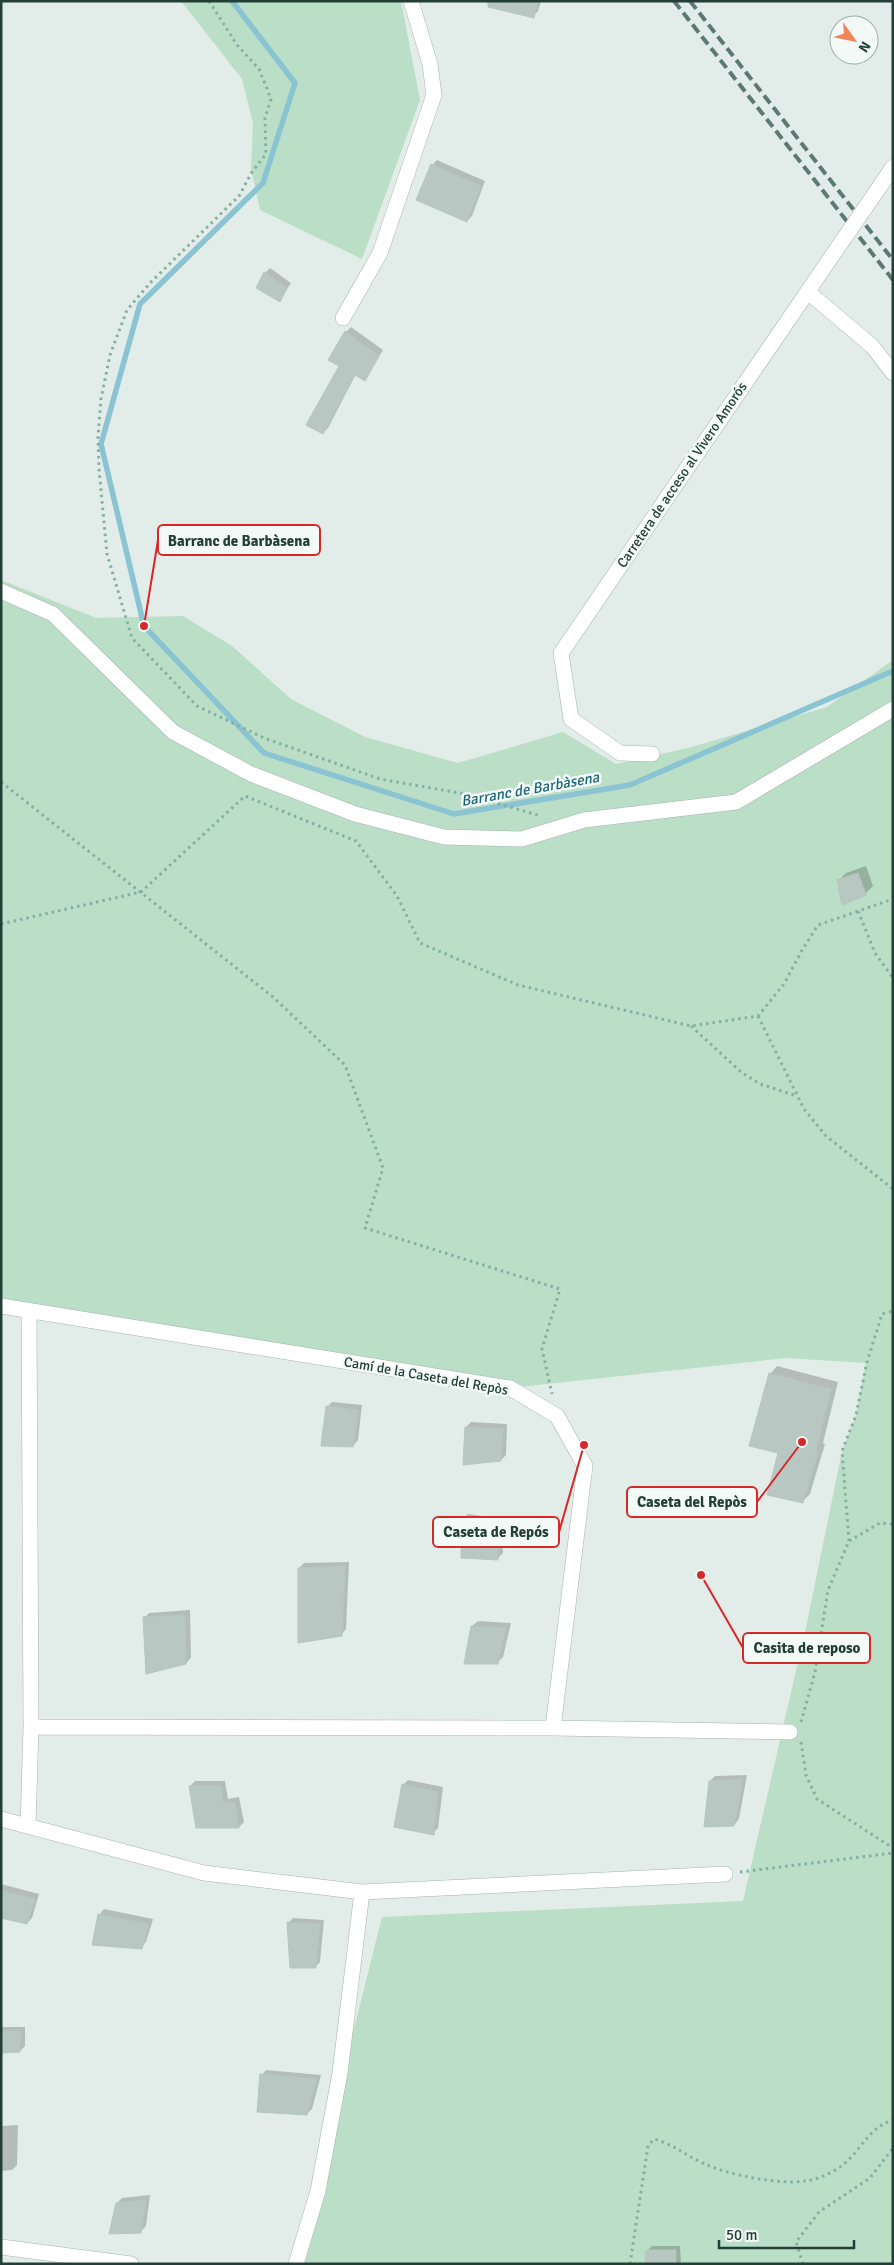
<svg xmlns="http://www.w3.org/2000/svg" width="894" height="2265" viewBox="0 0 894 2265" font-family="Signika,sans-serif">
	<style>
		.green { fill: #bbdec6 }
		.shadow { fill: #0003 }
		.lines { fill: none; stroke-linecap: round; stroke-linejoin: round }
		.stream { stroke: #8ac4d2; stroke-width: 5.5 }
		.building { fill: #b8c7c1; stroke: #b5c6c0 }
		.street-casing { stroke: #a5b4af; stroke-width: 16 }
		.path { stroke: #83b0a4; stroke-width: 3; stroke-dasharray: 2.5 4; stroke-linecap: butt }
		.street { stroke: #fff; stroke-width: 15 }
		.rail { stroke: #5d7973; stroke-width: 4; stroke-dasharray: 10 5; stroke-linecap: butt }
		.street-bridge-casing { stroke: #a5b4af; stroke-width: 16; stroke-linecap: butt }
		.street-bridge { stroke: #fff; stroke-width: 15 }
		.labels { text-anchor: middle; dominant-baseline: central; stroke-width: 5; stroke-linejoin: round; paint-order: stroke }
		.street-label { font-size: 14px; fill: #223e37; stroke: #f3f9f6 }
		.water-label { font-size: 15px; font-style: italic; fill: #1c667a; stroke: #f3f9f6 }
		.leader { fill: none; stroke: #d62828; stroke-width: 2 }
		.callout-dot { fill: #d62828; stroke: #f3f9f6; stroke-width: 2 }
		.callout { fill: #f3f9f6; stroke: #d62828; stroke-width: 2 }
		.callout-label { font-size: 15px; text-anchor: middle; font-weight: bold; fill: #223e37 }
	</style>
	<rect width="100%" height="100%" fill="#e2ece8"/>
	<path class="green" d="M181,1H401L420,100L362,259L260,210L251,168L253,123L242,79Z
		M1,580L96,618L183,616L232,646L291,699L365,737L458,763L563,732L616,764L692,747L827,707L893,660V2264H295L382,1917L743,1901L807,1623L842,1451L856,1415L866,1363L786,1358L510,1388L1,1308Z"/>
	<path class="shadow" d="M495,1H541L538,11L533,16Z
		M437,160L485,181L472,216L467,221L432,165Z
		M270,268L291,283L280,300L265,273Z
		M351,327L383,350L365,379L356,374L328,428L323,432L341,366L346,332Z
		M866,866L873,886L865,894L838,881L846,873Z
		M777,1366L838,1382L823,1443L825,1444L810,1494L803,1501L779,1452L770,1374Z
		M332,1402L362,1405L358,1440L353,1446L327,1407Z
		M471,1422L507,1424L506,1455L501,1460L466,1427Z
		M468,1514L502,1519L503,1553L498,1558L463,1519Z
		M349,1562L346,1629L341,1635L299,1568L304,1563Z
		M190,1610L191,1658L186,1663L144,1618L149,1613Z
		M478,1621L511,1623L503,1657L498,1662L472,1626Z
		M747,1775L739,1819L734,1825L710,1781L715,1776Z
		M408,1780L443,1787L438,1828L433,1833L403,1785Z
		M195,1781H225L228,1799L239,1797L244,1822L239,1827H197L190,1786Z
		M1,1884L39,1894L32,1918L27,1923L1,1917Z
		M104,1909L153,1919L146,1942L141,1947L94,1944L100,1914Z
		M293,1918L324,1920L320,1962L315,1967L288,1923Z
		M1,2027H25V2046L20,2051L1,2052Z
		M266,2070L321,2075L312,2109L307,2114L262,2075Z
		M18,2125L17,2165L12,2170L1,2171V2126Z
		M150,2195L146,2226L141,2231L117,2203L122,2198Z
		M652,2246H680L681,2264H646L647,2251Z"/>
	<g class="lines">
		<path class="stream" d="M232,1L295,83L263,183L140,304L101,444L144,626L264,753L454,814L630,785L893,671"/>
	</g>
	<path class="building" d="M488,1H538L534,18L488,7Z
		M431,164L481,186L467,222L416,200Z
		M264,272L287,288L280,302L256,288Z
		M345,331L379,356L365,381L355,375L323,434L306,425L339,366L328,360Z
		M858,873L866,895L842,905L837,880Z
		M769,1373L831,1389L816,1451L818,1452L803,1503L767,1495L778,1453L749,1446Z
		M326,1406L358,1410L353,1447L321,1446Z
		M465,1427L503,1429L501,1461L463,1465Z
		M462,1519L498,1523V1560L461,1558Z
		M345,1566L342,1636L298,1643V1568Z
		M185,1615L186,1664L146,1674L143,1617Z
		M471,1626L506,1628L498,1664H464Z
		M743,1779L734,1826L704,1827L709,1781Z
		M402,1784L438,1792L434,1835L394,1827Z
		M189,1786H221L223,1803L235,1802L239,1828H196Z
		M1,1890L35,1899L27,1924L1,1918Z
		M98,1914L149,1924L142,1949L92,1945Z
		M287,1922L320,1924L316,1968H290Z
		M1,2031H21L20,2052L1,2053Z
		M260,2074L317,2079L307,2115L257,2112Z
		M146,2200L141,2233L109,2234L116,2203Z
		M646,2250H676V2264H645Z"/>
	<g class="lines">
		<g class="street-casing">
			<path id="street" d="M874,195L893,167
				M808,292L872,346L893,373
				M343,318L380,253L434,95L430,64L411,1
				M1,591L53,614L173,732L251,774L355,814L444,837L522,839L584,820L736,802L893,709
				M652,754L620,753L571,719L561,653L834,253
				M1,1306L510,1388L557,1416L585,1466L553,1728
				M31,1727L553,1728L790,1732
				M1,1819L204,1873L362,1892L725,1874
				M28,1826L31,1727L29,1311
				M1,2247L131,2264
				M296,2264L318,2191L340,2073L362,1892"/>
		</g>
		<path class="path" d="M209,1L237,45L259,69L271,99L265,118L266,154L252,172L239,196L150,283L127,310L110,355L101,399L98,437L99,469L107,554L132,638L197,706L264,738L380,779L465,794L541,816
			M1,782L273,997L345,1065L383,1168L365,1228L560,1289L542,1349L552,1394
			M858,911L875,953L893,978
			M1,924L141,892L245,796L356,841L397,896L420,943L518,985L691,1026L758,1016L784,984L801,952L818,925L893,899
			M758,1016L804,1109L826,1136L893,1189
			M691,1026L741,1072L760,1084L797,1096
			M849,1541L842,1451L856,1415L867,1362L882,1314L893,1311
			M801,1722L815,1672L828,1590L849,1541L880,1523L893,1524
			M801,1742L806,1775L817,1799L893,1848
			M740,1872L893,1853
			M630,2264L648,2146L654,2139C675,2145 686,2156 705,2164C729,2175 779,2185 805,2181C816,2180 827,2175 837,2169C860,2155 866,2128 893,2120
			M803,2264L796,2242L819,2212L870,2178L893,2148"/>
		<use href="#street" class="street"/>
		<path class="rail" d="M674,1L893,280
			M690,1L893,260"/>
		<g class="street-bridge-casing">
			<path id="street-bridge" d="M834,253L874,195"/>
		</g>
		<use href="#street-bridge" class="street-bridge"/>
	</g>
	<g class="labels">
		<g class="street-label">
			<text transform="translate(682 475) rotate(-56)">Carretera de acceso al Vivero Amorós</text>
			<text transform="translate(426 1376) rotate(10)">Camí de la Caseta del Repòs</text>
		</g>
		<g class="water-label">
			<text transform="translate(530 789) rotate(-10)">Barranc de Barbàsena</text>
		</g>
	</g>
	<path class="leader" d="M144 626L158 540M802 1442L757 1502M584 1445L559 1532M701 1575L743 1648"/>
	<g class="callout-dot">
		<circle cx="144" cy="626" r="5"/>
		<circle cx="802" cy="1442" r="5"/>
		<circle cx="584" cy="1445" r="5"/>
		<circle cx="701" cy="1575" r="5"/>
	</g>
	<g class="callout">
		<rect x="158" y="525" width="162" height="30" rx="5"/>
		<rect x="627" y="1487" width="130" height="30" rx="5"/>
		<rect x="433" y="1517" width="126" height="30" rx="5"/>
		<rect x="743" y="1633" width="127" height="30" rx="5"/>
	</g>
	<g class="callout-label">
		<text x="239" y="546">Barranc de Barbàsena</text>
		<text x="692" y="1507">Caseta del Repòs</text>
		<text x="496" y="1537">Caseta de Repós</text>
		<text x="807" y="1653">Casita de reposo</text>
	</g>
	<rect width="894" height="2265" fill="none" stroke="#223e37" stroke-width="5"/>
	<g transform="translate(854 40) rotate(123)"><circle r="24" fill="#f3f9f6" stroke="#9faeaa"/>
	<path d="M0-4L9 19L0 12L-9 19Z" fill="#f2865b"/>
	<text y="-8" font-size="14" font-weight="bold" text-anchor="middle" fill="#223e37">N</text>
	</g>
	<path d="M719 2240v8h135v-8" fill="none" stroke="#223e37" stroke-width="2.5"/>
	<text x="726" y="2240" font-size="15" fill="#223e37" stroke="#f3f9f6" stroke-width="4" paint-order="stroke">50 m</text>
</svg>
